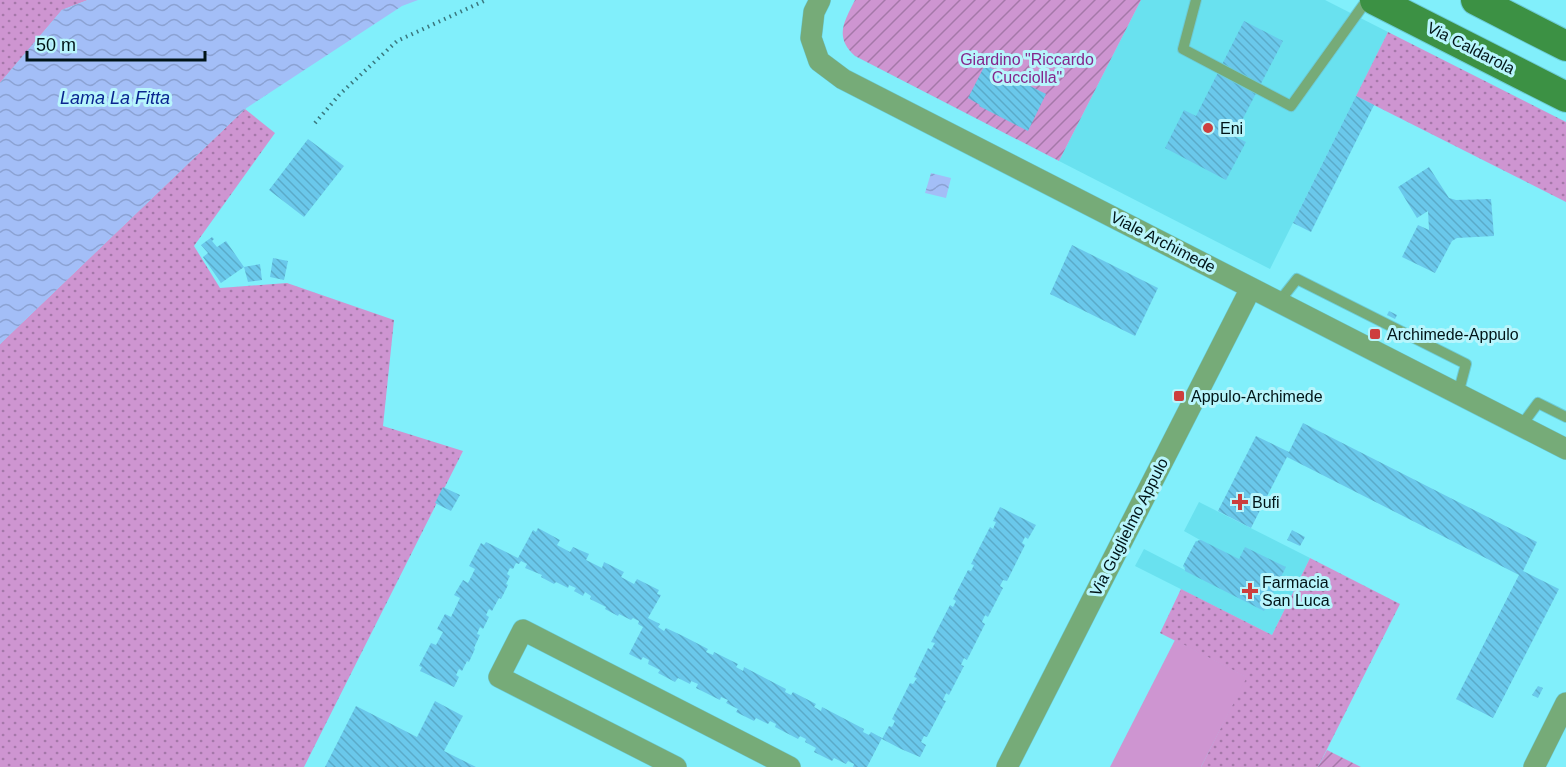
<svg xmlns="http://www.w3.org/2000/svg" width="1566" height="767" viewBox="0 0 1566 767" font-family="Helvetica,sans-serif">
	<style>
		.built { fill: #69e1ef }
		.grass { fill: url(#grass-dots) }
		.garden { fill: url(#garden-furrows) }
		.pitch { fill: #ce95d1 }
		.water { fill: url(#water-waves) }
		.building { fill: url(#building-back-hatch) }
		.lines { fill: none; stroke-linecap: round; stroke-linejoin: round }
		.lane-casing { stroke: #6cccd7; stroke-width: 12 }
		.street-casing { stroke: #6cccd7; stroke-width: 22 }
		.secondary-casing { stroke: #6cccd7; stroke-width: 32 }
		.path { stroke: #3a777e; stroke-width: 4; stroke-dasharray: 1.5 4.5; stroke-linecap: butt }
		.lane { stroke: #76ab78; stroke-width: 10 }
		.street { stroke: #76ab78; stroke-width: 21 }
		.secondary { stroke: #3c9144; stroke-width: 30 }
		.poi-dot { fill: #cd3e3d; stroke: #b8f5fc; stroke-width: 2 }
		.labels { text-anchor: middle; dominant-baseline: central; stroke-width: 6; stroke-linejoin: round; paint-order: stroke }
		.street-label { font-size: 16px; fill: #001417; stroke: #b8f5fc }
		.park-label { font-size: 16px; fill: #85268c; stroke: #b8f5fc }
		.poi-label { font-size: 16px; fill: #001417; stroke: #b8f5fc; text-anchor: start }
		.water-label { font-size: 18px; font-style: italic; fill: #0a2590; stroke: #b8f5fc }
	</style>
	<defs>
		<pattern id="grass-dots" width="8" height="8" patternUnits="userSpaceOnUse" patternTransform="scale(1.5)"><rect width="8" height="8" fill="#ce95d1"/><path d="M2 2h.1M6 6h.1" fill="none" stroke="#a578a9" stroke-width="1.8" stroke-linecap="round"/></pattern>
		<pattern id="garden-furrows" width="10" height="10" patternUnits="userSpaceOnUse" patternTransform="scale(1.5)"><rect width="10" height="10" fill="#ce95d1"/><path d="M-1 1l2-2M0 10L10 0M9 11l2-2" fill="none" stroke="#a578a9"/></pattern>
		<pattern id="water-waves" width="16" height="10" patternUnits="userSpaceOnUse" patternTransform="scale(1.5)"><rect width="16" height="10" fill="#a3bef7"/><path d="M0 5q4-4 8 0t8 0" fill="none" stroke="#8ba2d3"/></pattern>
		<pattern id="building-back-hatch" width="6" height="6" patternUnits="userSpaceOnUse" patternTransform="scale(1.5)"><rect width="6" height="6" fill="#6ac8eb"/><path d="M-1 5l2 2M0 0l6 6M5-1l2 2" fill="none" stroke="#5aabc9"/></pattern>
	</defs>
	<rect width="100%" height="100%" fill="#81effb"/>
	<path class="built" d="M1141,0H1325L1388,32L1270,269L1059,161Z
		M1199,502L1310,558L1272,635L1135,566L1144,549L1185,570L1183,566L1196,541L1200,540L1184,531Z"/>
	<path class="grass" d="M0,0H88L62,10L0,83Z
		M1388,32L1566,122V202L1356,96Z
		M245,109L275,133L194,246L220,288L287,283L394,320L383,426L463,451L304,767H0V344Z
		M1310,558L1400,604L1318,767H1201L1246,677L1160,633L1181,589L1272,635Z"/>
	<path class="garden" d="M855,0H1141L1059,161L855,56C834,37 844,22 855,0Z
		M1327,750L1361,767H1318Z"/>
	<path class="pitch" d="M1175,640L1247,677L1201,767H1110Z"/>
	<path class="water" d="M88,0H418L402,6L245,109L0,344V83L62,10Z
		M931,173L951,178L946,198L925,193Z"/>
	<path class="building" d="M1244,21L1283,41L1234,136L1246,142L1226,180L1165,148L1184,110L1196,116Z
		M985,65L997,71L998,70L1046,94L1028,131L979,106L980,105L968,98Z
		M1356,96L1374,105L1311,232L1293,223Z
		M308,139L344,166L304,217L269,190Z
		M1429,167L1449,198L1456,200L1491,199L1494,236L1457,238L1452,241L1435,273L1402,257L1418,225L1429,230L1428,211L1417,218L1398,187Z
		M212,237L214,239L212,241L217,247L226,241L244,267L221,283L203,257L208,253L201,245Z
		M1072,245L1158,288L1135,336L1050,294Z
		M273,258L288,261L284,280L270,277Z
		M260,264L262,280L248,282L244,267Z
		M1389,311L1397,315L1395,319L1387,315Z
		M1303,423L1537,542L1523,571L1559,589L1493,718L1456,699L1519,575L1287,457L1251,528L1218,511L1256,436L1289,452Z
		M443,487L460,495L451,511L435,503Z
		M1000,507L1036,525L1028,539L1025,537L1022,543L1025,545L1007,581L1003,580L1000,586L1003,588L988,617L985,615L982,622L985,624L967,660L964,658L961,665L964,666L949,695L946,693L943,700L946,701L927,737L924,736L921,742L926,745L920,757L901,749L882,739L889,726L892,727L895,721L892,719L910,683L913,684L917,678L914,677L928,648L931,650L935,643L931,642L950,605L953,607L956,601L953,599L968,570L971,571L974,565L971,564L990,527L993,529L996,522L993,521Z
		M538,528L560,540L557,545L570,552L573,547L589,554L586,560L602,568L604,562L624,572L621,577L634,584L637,579L659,590L657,594L661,595L648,618L660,624L658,627L664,631L666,628L683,636L708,649L706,652L713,655L714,652L738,664L736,667L743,671L744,667L786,689L785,692L791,695L793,692L816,704L814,707L821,711L822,707L864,729L863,732L869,735L871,732L882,738L867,767H853L854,764L848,761L846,764L834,758L832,761L814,752L816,748L805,742L806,739L800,736L798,739L775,727L776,724L770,721L768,724L756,718L754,721L736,712L738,709L726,703L728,700L721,697L720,700L696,688L698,684L691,681L690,684L678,678L675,682L658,673L660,670L648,664L649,660L643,657L641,660L629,654L643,627L638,624L639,621L633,618L631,620L619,614L618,616L605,609L606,607L590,599L591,596L585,592L583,596L574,591L576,588L569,585L568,588L556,582L554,584L541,577L542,575L525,568L527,564L521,561L519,564L516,563L513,569L510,568L507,574L510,576L506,584L508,585L501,599L499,598L492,611L489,609L486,615L489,617L483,629L480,627L477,634L480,635L474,648L475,649L469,662L467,661L462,671L459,669L456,675L459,677L454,687L420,671L422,667L419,666L431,643L436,645L443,632L437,629L445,614L451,617L460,598L454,595L463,580L468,583L475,569L469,566L481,543L484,545L486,542L518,558L533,530L536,532Z
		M1292,530L1305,537L1300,546L1287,540Z
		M1199,540H1201L1239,559L1245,547L1286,567L1264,611L1185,571V567L1183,566L1196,541L1197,542Z
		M1538,686L1543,688L1538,698L1532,695Z
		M435,701L463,716L444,751L476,767H325L356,706L417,737Z"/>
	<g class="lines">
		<g class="lane-casing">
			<path id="lane" d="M1196,0L1183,49L1291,106L1367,0
				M1278,303L1297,279L1466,364L1458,394
				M1521,426L1538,403L1566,417"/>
		</g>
		<g class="street-casing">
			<path id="street" d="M820,0L814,12L811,38L819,61L843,79L1566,449
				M676,767L499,677L523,630L790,767
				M1007,767L1251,288
				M1534,767L1566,703"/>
		</g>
		<g class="secondary-casing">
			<path id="secondary" d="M1375,0L1566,97
				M1476,0L1566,46"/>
		</g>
		<path class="path" d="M315,123L340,94L397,41L486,0"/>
		<use href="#lane" class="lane"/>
		<use href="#street" class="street"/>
		<use href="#secondary" class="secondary"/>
	</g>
	<g class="poi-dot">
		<circle cx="1208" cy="128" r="6"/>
		<rect x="1369" y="328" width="12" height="12" rx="3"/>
		<rect x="1173" y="390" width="12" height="12" rx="3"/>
		<path d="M1237 493h6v6h6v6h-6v6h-6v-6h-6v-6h6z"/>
		<path d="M1247 582h6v6h6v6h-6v6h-6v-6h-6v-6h6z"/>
	</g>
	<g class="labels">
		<g class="street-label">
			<text transform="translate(1471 48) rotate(27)">Via Caldarola</text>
			<text transform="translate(1163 242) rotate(27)">Viale Archimede</text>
			<text transform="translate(1129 527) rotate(-63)">Via Guglielmo Appulo</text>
		</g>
		<g class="park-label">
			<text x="1027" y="59">Giardino "Riccardo<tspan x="1027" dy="18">Cucciolla"</tspan></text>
		</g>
		<g class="poi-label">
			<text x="1220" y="128">Eni</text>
			<text x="1387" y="334">Archimede-Appulo</text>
			<text x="1191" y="396">Appulo-Archimede</text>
			<text x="1252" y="502">Bufi</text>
			<text x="1262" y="582">Farmacia<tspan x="1262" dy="18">San Luca</tspan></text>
		</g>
		<g class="water-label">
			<text x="115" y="98">Lama La Fitta</text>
		</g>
	</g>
	<path d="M27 51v9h178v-9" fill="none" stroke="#001417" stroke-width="3"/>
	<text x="36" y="51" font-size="18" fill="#001417" stroke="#b8f5fc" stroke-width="4.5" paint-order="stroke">50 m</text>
</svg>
